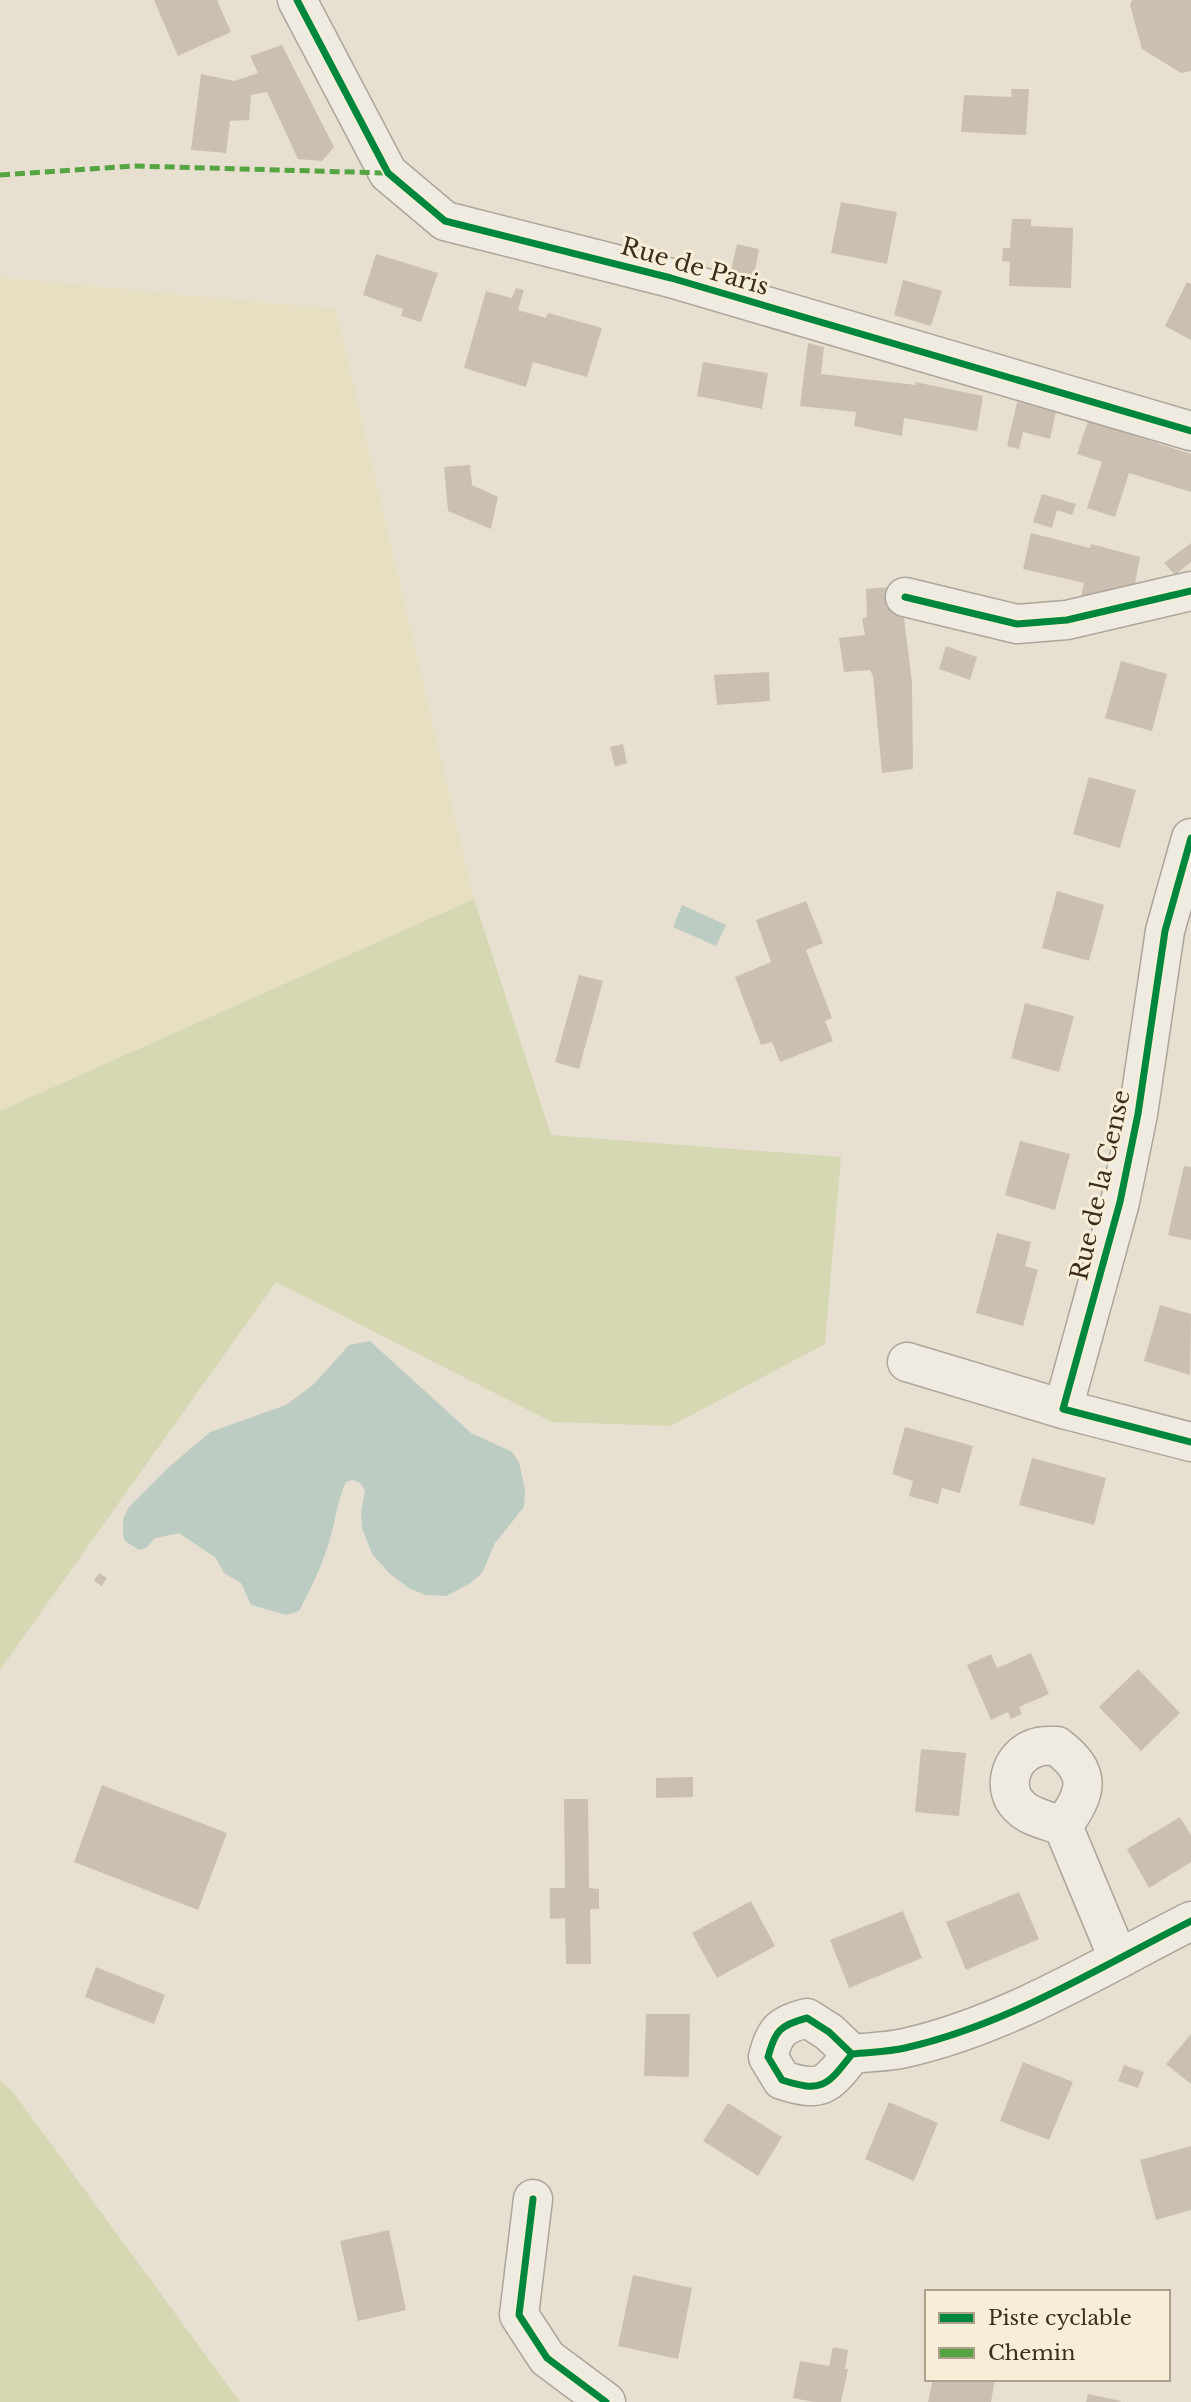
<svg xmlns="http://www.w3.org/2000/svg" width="1191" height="2402" viewBox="0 0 1191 2402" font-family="'Libre Baskerville',serif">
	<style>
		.farmland { fill: #e6dfc2 }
		.green { fill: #d6d7b3 }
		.water { fill: #bcccc2 }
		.building { fill: #cbbfb2 }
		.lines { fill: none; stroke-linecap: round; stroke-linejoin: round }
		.minor-casing { stroke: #ada599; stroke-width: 41 }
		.tertiary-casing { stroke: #ada599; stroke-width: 41 }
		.minor { stroke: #efebe3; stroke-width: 38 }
		.tertiary { stroke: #efebe3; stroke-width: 38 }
		.quiet { stroke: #54a441; stroke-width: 5; stroke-dasharray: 10 5; stroke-linecap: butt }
		.cycleway-casing { stroke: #f7eed8; stroke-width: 11 }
		.cycleway { stroke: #00873e; stroke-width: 7 }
		.labels { text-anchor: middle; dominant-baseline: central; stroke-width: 6; stroke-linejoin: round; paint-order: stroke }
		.street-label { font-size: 24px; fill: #3d2e20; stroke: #f7eed8 }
	</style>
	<rect width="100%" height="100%" fill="#e7e0d1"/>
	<path class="farmland" d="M0,277L336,309L474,899L0,1111Z"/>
	<path class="green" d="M474,899L551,1135L841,1157L825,1344L671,1426L552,1422L276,1282L0,1670V1111Z
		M0,2081L13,2092L240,2402H0Z"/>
	<path class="water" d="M682,905L726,925L716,946L673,927Z
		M370,1341L471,1433L512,1452L519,1462L525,1490L524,1507L495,1543L482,1573L469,1584L446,1596L426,1595L410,1589L389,1573L372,1554L362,1528L361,1512L365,1490L360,1483L353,1480L346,1482C338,1499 336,1517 331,1535C324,1562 312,1586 299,1611L286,1615L251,1605L241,1583L224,1573L216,1558L179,1533L155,1538L146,1548L139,1550L125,1541L123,1535V1520L128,1508L168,1468L210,1432L286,1405L314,1384L349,1345Z"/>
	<path class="building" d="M154,0H217L231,32L178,56Z
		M1132,0H1191V71L1181,73L1142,49L1130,5Z
		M282,45L334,147L322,161L298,159L267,92L251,95L249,120L230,121L226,153L191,150L201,74L234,81L258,73L250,56Z
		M1011,89H1029L1026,135L961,132L964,95L1012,97Z
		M841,202L897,212L887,264L831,253Z
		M1012,219H1031V226L1073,228L1071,288L1009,286L1010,262L1002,261L1003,248H1010Z
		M737,244L759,249L753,280L730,275Z
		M376,254L438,273L421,322L401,316L403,309L363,295Z
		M903,280L942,291L931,326L894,315Z
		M1187,282L1191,284V340L1165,326Z
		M516,288L524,290L518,310L546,318L548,313L602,328L587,377L533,362L526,387L464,368L486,291L512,298Z
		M808,343L824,347L821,374L916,385L915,382L983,396L977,431L904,418L902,436L854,426L856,412L800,406Z
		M703,362L768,373L762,409L697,396Z
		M1017,402L1056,412L1050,439L1023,432L1019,449L1007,446Z
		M1088,421L1191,454V492L1129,473L1115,517L1087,508L1102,462L1077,454Z
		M470,465L472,485L498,497L491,529L448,511L444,467Z
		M1042,494L1076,504L1072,515L1057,510L1052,528L1033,522Z
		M1031,533L1090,548L1091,544L1140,557L1134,589L1081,597L1084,583L1023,569Z
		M1191,543V562L1175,575L1164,563Z
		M900,586L912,682L913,769L882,773L873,676L870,670L844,672L839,638L865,635L862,618L867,617L866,589Z
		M946,646L977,657L970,680L939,669Z
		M1121,661L1167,674L1152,731L1105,718Z
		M769,672L770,701L717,705L714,675Z
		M623,744L627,763L615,767L610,747Z
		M1089,777L1136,790L1120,848L1073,834Z
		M1057,891L1104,905L1089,961L1042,948Z
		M806,901L823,943L806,950L832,1018L825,1021L833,1041L780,1062L772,1042L761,1045L735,977L771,962L756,920Z
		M579,975L603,981L579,1069L555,1062Z
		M1025,1003L1074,1016L1059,1072L1011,1058Z
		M1020,1141L1070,1154L1055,1210L1005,1195Z
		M1184,1166L1191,1167V1240L1168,1235Z
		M997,1233L1031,1242L1025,1266L1038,1270L1023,1326L976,1313Z
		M1160,1305L1191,1314L1190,1375L1144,1361Z
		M905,1427L973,1446L960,1493L942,1488L938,1504L909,1496L913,1481L892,1474Z
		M1032,1458L1106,1478L1094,1525L1019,1505Z
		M99,1573L107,1578L102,1586L94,1581Z
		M1031,1653L1049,1694L1019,1707L1022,1714L1011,1719L1008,1712L991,1720L967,1665L991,1654L997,1668Z
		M1138,1669L1180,1713L1141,1751L1099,1707Z
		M921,1749L966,1753L959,1816L915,1812Z
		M693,1777V1797L656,1798V1778Z
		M102,1785L227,1833L198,1910L74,1862Z
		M564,1799H588L589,1888L599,1889V1909H590L591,1964H566L565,1918L550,1919V1888H565Z
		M1180,1817L1191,1835V1862L1149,1888L1127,1849Z
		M1019,1892L1039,1939L966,1970L946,1922Z
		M751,1901L775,1946L717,1978L692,1933Z
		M903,1911L922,1958L849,1988L830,1940Z
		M96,1967L165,1995L154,2024L85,1997Z
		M646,2014H690L689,2077L644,2076Z
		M1191,2034V2084L1166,2064Z
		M1023,2062L1073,2082L1049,2140L1000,2121Z
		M1124,2065L1144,2072L1138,2088L1118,2081Z
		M889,2102L938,2123L914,2181L865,2159Z
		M728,2103L782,2137L758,2176L703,2141Z
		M1191,2146V2210L1156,2220L1140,2160Z
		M389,2230L406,2310L358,2321L340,2241Z
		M633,2275L692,2288L678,2359L618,2346Z
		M833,2347L848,2350L845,2369H848L841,2402H814L793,2398L800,2361L829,2366Z
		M933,2379H995L991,2402H928Z
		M1088,2394L1121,2401L1120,2402H1086Z"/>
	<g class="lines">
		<g class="minor-casing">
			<path id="minor" d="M905,597L1017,624L1067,620L1191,591
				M1191,838L1165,931L1138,1114L1120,1202L1063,1409L1191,1442
				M907,1362L1063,1409
				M1063,1826C1049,1821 1029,1817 1019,1806C1001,1788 1011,1756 1035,1748C1041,1745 1050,1746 1057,1746C1092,1773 1088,1791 1063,1826L1118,1958
				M852,2054L829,2032L807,2018C780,2025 775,2031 768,2057L782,2080C822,2093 827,2086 852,2054C869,2052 888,2052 905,2048C1007,2025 1098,1968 1191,1921
				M533,2199L519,2315L547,2358L606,2402"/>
		</g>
		<g class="tertiary-casing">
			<path id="tertiary" d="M297,0L388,173L445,221L671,278L1191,431"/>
		</g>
		<use href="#minor" class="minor"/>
		<use href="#tertiary" class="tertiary"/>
		<path class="quiet" d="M0,175L134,166L388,173"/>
		<g class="cycleway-casing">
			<path id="cycleway" d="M297,0L388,173L445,221L671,278L1191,431
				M905,597L1017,624L1067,620L1191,591
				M1191,838L1165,931L1138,1114L1120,1202L1063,1409L1191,1442
				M852,2054L829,2032L807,2018C780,2025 775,2031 768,2057L782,2080C822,2093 827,2086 852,2054C869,2052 888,2052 905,2048C1007,2025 1098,1968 1191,1921
				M533,2199L519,2315L547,2358L606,2402"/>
		</g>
		<use href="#cycleway" class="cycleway"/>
	</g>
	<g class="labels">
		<g class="street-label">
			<text transform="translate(695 266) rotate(16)">Rue de Paris</text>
			<text transform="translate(1100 1185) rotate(-77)">Rue de la Cense</text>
		</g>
	</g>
	<rect x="925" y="2290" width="245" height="91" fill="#f7eed8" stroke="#ada18e" stroke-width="2"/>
	<rect x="939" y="2313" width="35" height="10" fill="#00873e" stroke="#ada18e" stroke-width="2"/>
	<text x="988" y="2325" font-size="21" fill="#3d2e20">Piste cyclable</text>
	<rect x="939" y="2348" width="35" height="10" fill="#54a441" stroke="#ada18e" stroke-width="2"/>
	<text x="988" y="2360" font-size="21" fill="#3d2e20">Chemin</text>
</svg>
